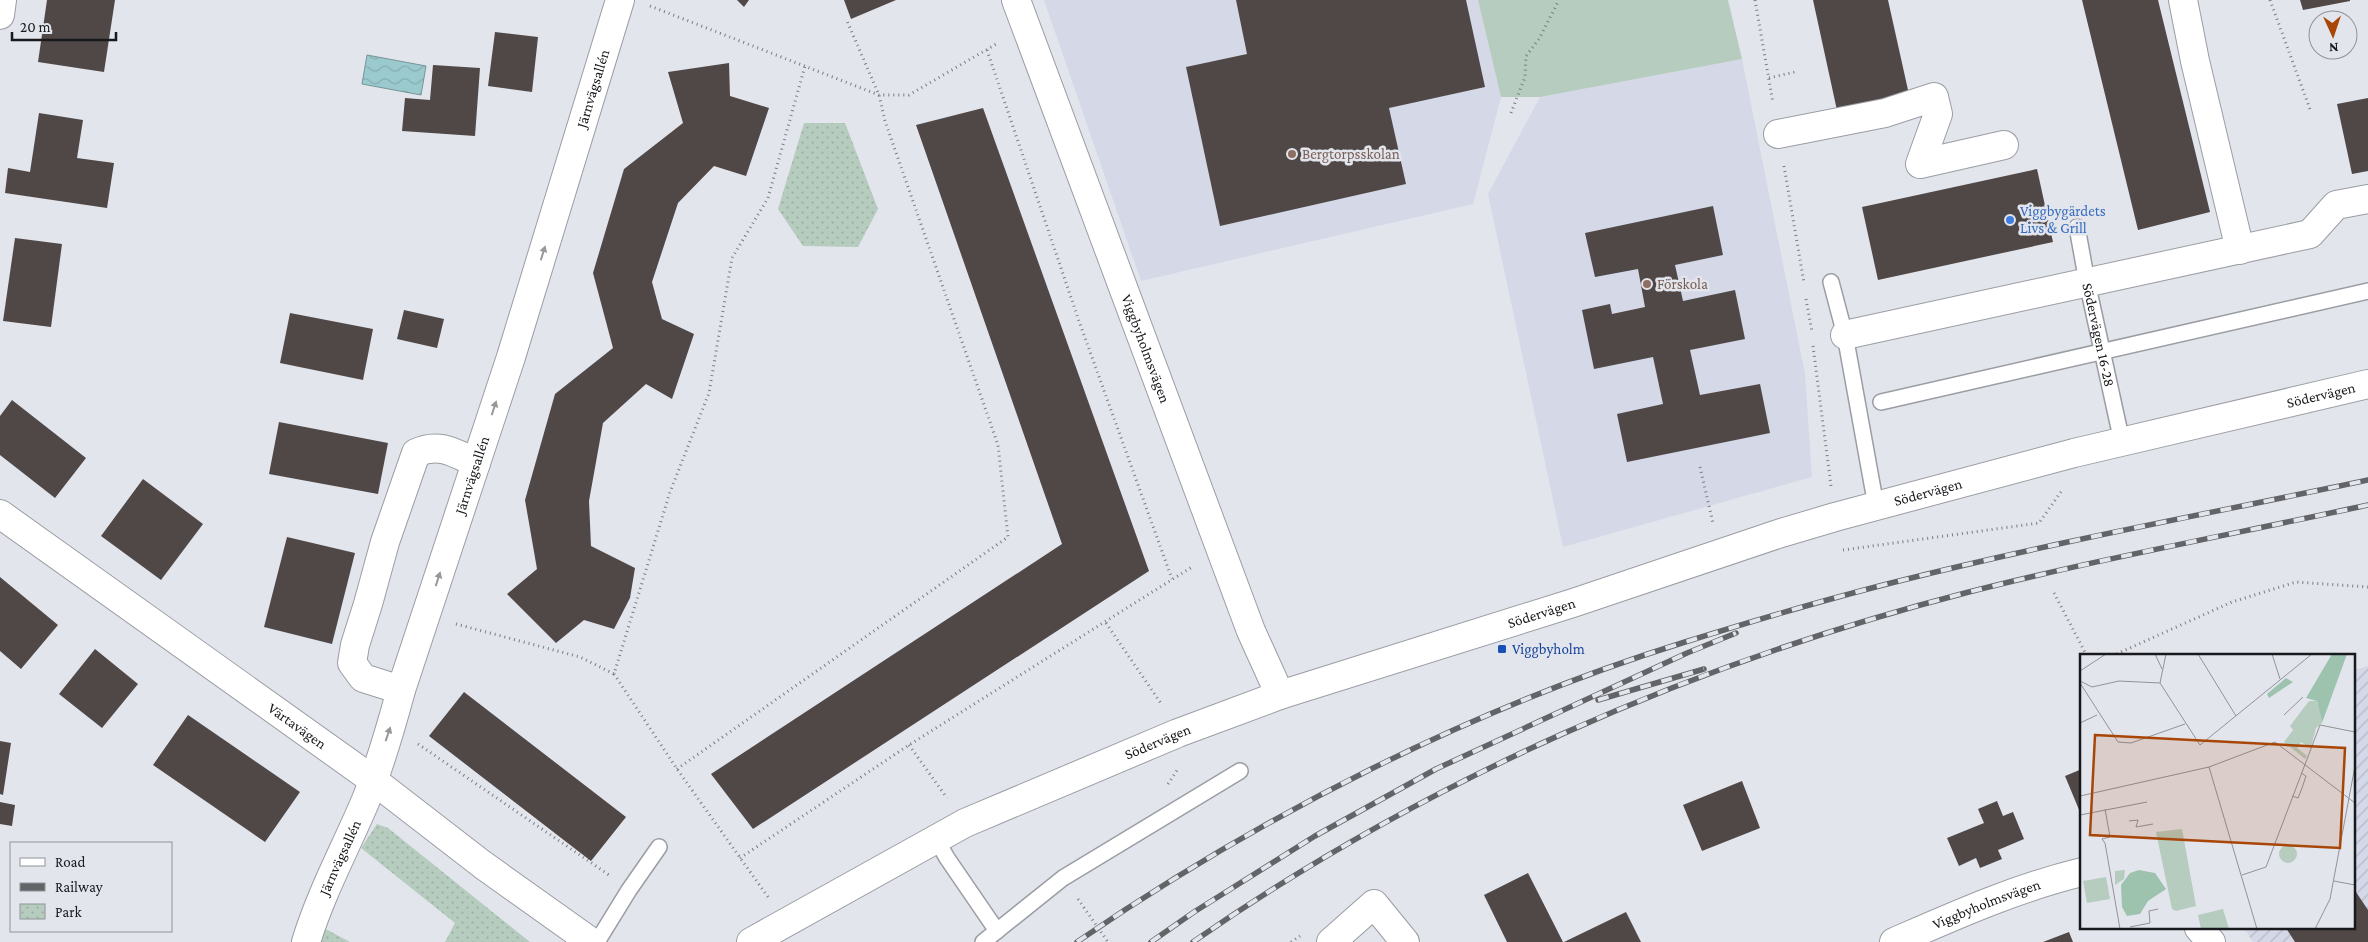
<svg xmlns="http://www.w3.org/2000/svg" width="2368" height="942" viewBox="0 0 2368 942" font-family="'Crimson Pro',serif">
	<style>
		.built { fill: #d4d8e7 }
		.industrial { fill: url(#industrial-furrows) }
		.grass { fill: #b5ccbe }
		.park { fill: url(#park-dots) }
		.water { fill: url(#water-waves); stroke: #749599 }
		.building { fill: #504847 }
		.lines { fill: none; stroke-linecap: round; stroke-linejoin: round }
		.service-casing { stroke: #9b9da4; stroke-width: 18 }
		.minor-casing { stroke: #9b9da4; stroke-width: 30 }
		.path { stroke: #7c7d82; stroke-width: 3; stroke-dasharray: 1 4; stroke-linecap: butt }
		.service { stroke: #fff; stroke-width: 15 }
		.minor { stroke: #fff; stroke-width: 28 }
		.rail-casing { stroke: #626468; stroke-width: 5.5 }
		.rail { stroke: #e3e5ed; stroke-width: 4; stroke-dasharray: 11; stroke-linecap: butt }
		.oneway { fill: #979899 }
		.education-dot { fill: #8d6e63; stroke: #e3e5ed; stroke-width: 2 }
		.shop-dot { fill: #3f7fe0; stroke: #e3e5ed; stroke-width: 2 }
		.transit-dot { fill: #1a4fb4; stroke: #e3e5ed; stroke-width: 2 }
		.labels { text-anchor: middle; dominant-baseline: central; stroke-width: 5; stroke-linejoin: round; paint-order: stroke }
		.street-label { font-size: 15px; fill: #18191c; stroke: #e3e5ed }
		.education-label { font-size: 15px; fill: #785e54; stroke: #e3e5ed; text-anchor: start }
		.shop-label { font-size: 15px; fill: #366cbe; stroke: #e3e5ed; text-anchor: start }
		.transit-label { font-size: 15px; fill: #164399; stroke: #e3e5ed; text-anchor: start }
		.inset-road { fill: none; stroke: #929399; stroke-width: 1 }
		.view { fill: #a84608; fill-opacity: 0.15; stroke: #a84608; stroke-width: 2.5 }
		.inset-edge { fill: none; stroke: #18191c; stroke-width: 2.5 }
	</style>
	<defs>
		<pattern id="industrial-furrows" width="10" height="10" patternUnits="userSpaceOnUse" patternTransform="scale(1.25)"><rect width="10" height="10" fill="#d4d8e7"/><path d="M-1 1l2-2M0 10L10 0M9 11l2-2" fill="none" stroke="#b5b9c6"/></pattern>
		<pattern id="park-dots" width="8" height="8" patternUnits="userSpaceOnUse" patternTransform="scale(1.25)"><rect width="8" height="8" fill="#b5ccbe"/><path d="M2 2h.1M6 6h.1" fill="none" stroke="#9bafa3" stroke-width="1.8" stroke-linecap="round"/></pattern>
		<pattern id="water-waves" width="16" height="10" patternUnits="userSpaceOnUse" patternTransform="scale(1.25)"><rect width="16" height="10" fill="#9bcace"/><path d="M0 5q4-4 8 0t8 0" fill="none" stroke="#85adb0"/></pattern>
	</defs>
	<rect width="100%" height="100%" fill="#e3e5ed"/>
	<path class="built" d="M1044,0H1478L1501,97L1473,204L1141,281Z
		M1742,59L1805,374L1812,477L1563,547L1488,194L1540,97Z"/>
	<path class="industrial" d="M2368,666V942H2253L2244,928H2354V670Z"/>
	<path class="grass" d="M1478,0H1728L1742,59L1540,97H1501Z"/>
	<path class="park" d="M804,123H845L878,209L858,247L803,246L778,209Z
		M377,824L388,828L530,942H445L455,923L361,848Z
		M320,926L350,942H317Z"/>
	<path class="water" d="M367,55L426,66L421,95L362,84Z"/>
	<path class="building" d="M47,0H115L104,72L38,62Z
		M737,0H749L744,7Z
		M844,0H896L851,19Z
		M1236,0H1466L1485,87L1389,108L1406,184L1220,226L1186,67L1247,54Z
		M1813,0H1888L1910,99L1838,115Z
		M2082,0H2158L2210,212L2138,230Z
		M2300,0H2350V1L2303,10Z
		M495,32L538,37L532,92L488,86Z
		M729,63L730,96L769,108L746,176L714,166L678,203L652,282L662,319L694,334L672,399L646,384L603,423L589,501L591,546L635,568L630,598L614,629L584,620L556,643L507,594L537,569L525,500L555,394L613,348L593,273L624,169L683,123L668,72Z
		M433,65L480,68L475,136L402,131L405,98L430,100Z
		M2368,98V171L2352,174L2337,104Z
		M983,108L1149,571L753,829L711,774L1062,544L916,125Z
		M39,113L83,120L77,158L114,163L107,208L5,193L8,168L30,172Z
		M2037,169L2053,242L1878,280L1862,207Z
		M1713,206L1723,255L1675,265L1683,301L1735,290L1745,339L1690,350L1700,395L1760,384L1770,433L1627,462L1617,414L1663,404L1653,357L1594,369L1582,310L1610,304L1612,314L1645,307L1638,269L1595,277L1585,233Z
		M15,238L62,244L51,327L3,321Z
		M404,310L444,319L437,348L397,339Z
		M290,313L373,329L363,380L280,363Z
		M12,400L86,458L55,498L0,455V416Z
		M279,422L388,443L378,494L269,474Z
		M143,479L203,524L161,580L101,536Z
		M287,537L355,553L332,644L264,627Z
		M0,577L58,625L21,669L0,651Z
		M95,649L138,684L102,728L59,694Z
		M464,692L626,817L591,861L429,736Z
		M188,715L300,792L265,842L153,765Z
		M0,741L11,743L3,795L0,794Z
		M2082,769V817L2065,776Z
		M1742,781L1760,828L1702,851L1683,805Z
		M1997,801L2003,816L2013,812L2024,839L1998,850L2002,859L1980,868L1976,858L1959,866L1947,838L1984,823L1978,809Z
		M0,802L15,805L12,826L0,824Z
		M1528,873L1563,942H1507L1484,895Z
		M2354,889L2368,910V942H2295L2286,928H2354Z
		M1626,912L1641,942H1564Z
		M2069,932L2073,942H2043Z"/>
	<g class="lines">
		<g class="service-casing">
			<g id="service">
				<path id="s1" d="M2077,227L2087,282L2122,442"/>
				<path d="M1831,282L1845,335L1876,506"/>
				<path d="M1881,402L2368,291"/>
				<path d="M936,839L947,858L997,931"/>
				<path d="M597,942L629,890L659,847"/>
				<path d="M983,942L1063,878L1240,771"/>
			</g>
		</g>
		<g class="minor-casing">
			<g id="minor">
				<path id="s2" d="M1016,0L1251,631L1280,695"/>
				<path d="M2183,0L2195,61L2240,250"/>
				<path d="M0,15L2,0"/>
				<path d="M1778,134L1885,113L1934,97L1938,114L1920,164L2004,145"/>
				<path d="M1845,335L2310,234L2336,205L2368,199"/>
				<path id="s3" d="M0,514L373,780L483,865L591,942"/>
				<path d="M401,690L363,678L352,663L355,645L368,604L385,542L416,453C439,442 455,453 476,463"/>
				<path d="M2199,928L2211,942"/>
				<path id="s4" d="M306,942C321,893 345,849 365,802C380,766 391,727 401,690L511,357L620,0"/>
				<path id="s5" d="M751,942L965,823L1178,733L1280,695L1573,603L1781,533L1835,517L2074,453L2368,384"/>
				<path d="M1331,942L1374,904L1405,942"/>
				<path id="s6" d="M1894,942C1956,915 2016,888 2082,872"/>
			</g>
		</g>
		<path class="path" d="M1755,0L1773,103
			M2270,0L2311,112
			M650,6L879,95H909L998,43
			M987,50L1080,324L1172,579
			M1769,78L1795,72
			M1511,113L1525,77L1526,56L1539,39L1559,0
			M1784,166L1804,283
			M1806,299L1812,332
			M1813,346L1831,486
			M1700,467L1713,523
			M1843,550L2039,523L2063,489
			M2054,593L2087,656
			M1106,623L1162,705
			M456,624L580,657L614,674
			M2112,656L2232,602L2296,582L2368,587
			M418,744L609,875
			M909,745L947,798
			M677,769L1008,537L998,445L885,121L879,95L847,21
			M1168,784L1178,769
			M740,858L909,745L1192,567
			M768,897L677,769L614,674L670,492L709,393L732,258L768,198L805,66
			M1078,899L1108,942
			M1291,942L1300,936"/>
		<use href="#service" class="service"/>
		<use href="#minor" class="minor"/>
		<g class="rail-casing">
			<path id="rail" d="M1598,700L1704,669
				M1077,942C1261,816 1472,708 1685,642C1756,620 1827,599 1899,581C2054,542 2212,513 2368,480
				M1151,942L1194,912L1315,836L1436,769L1687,653L1736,633
				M1193,942C1426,780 1691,664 1965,593C2098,559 2234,534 2368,505"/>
		</g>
		<use href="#rail" class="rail"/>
	</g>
	<defs><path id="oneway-solid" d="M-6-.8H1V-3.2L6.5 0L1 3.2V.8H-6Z" transform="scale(1.25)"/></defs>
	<g class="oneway">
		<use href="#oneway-solid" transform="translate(543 253) rotate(-73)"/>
		<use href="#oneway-solid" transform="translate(494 408) rotate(-72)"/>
		<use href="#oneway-solid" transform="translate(438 579) rotate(-72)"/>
		<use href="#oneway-solid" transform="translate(388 734) rotate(-71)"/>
	</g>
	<g class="education-dot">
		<circle cx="1292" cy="154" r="5"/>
		<circle cx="1647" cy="284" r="5"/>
	</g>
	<circle class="shop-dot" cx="2010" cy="220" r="5"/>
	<rect class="transit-dot" x="1497" y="644" width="10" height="10" rx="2.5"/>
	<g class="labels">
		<g class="street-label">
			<text stroke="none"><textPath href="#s4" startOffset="901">Järnvägsallén</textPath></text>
			<text stroke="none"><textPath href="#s1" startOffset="110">Södervägen 16-28</textPath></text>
			<text stroke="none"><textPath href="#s2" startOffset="372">Viggbyholmsvägen</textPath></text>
			<text stroke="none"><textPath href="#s5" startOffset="1669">Södervägen</textPath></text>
			<text stroke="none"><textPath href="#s4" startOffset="496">Järnvägsallén</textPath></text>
			<text stroke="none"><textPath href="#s5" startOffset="1264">Södervägen</textPath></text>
			<text stroke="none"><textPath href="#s5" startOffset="859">Södervägen</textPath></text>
			<text stroke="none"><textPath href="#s3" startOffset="365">Värtavägen</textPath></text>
			<text stroke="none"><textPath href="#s5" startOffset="454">Södervägen</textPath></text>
			<text stroke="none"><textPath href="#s4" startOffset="91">Järnvägsallén</textPath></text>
			<text stroke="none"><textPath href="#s6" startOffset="100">Viggbyholmsvägen</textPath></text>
		</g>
		<g class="education-label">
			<text x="1302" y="154">Bergtorpsskolan</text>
			<text x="1657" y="284">Förskola</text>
		</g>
		<g class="shop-label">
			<text x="2020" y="211">Viggbygärdets<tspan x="2020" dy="17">Livs &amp; Grill</tspan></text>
		</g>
		<g class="transit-label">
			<text x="1512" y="649">Viggbyholm</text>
		</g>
	</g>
	<g transform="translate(2080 654)">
		<rect width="275" height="275" fill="#e3e5ed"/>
		<path d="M102,175L116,252L96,257L92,255L76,178ZM199 200a9 9 0 1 1 18 0a9 9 0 1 1-18 0ZM143,255L149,275H121L118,261Z" fill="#b5ccbe"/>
		<path d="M252,0H267L242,69L237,47L226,44ZM206,24L213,28L189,44L187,40ZM59,216L75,219L86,235L68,247L60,260L47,262L42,253L41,231L50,219Z" fill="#9dc2ad"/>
		<path d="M229,47H237L242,69L236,74L231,94L221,88L217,94L227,102L225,105L204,88L213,76L210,72ZM45,216L44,225L35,231V217ZM26,223L30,245L7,249L3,227Z" fill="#b5ccbe"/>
		<path class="inset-road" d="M75,0L82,15M118,0L156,62M192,0L200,25M0,17L26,0M0,27L12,33L39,27L80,29M0,29L38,88L51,89L105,70M80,29L120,91L232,0M80,29L86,0M204,61L223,43M0,69L17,61M129,113L177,275M0,142L129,113L195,88L275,149M212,142L218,144L222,134L226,122L221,119M25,155L30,183L22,185L25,189L40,275M0,161L67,148M49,167L58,166L56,173L73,170M162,221L186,213L240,71L275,78M254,227L275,231M50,273L70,269L69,257L78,255M235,275L250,245L275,112"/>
		<path class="view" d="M15,81L265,94L260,194L10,181Z"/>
		<rect width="275" height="275" class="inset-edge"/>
	</g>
	<rect x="10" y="842" width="162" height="90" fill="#e3e5ed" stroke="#929399"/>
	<rect x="20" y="858" width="25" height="8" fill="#ffffff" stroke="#929399"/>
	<text x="55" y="867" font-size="15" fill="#18191c">Road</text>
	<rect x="20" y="883" width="25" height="8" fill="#626468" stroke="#929399"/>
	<text x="55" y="892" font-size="15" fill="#18191c">Railway</text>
	<rect x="20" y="904" width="25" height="15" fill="url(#park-dots)" stroke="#929399"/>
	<text x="55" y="917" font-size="15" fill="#18191c">Park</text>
	<g transform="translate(2333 35) rotate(177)"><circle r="24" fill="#e3e5ed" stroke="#929399"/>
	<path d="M0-4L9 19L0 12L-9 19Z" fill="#a84608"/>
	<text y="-8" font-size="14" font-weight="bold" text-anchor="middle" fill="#18191c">N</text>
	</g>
	<path d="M12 32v8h104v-8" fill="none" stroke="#18191c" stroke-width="2.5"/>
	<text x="20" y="32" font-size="15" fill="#18191c" stroke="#e3e5ed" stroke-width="4" paint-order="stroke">20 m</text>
</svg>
